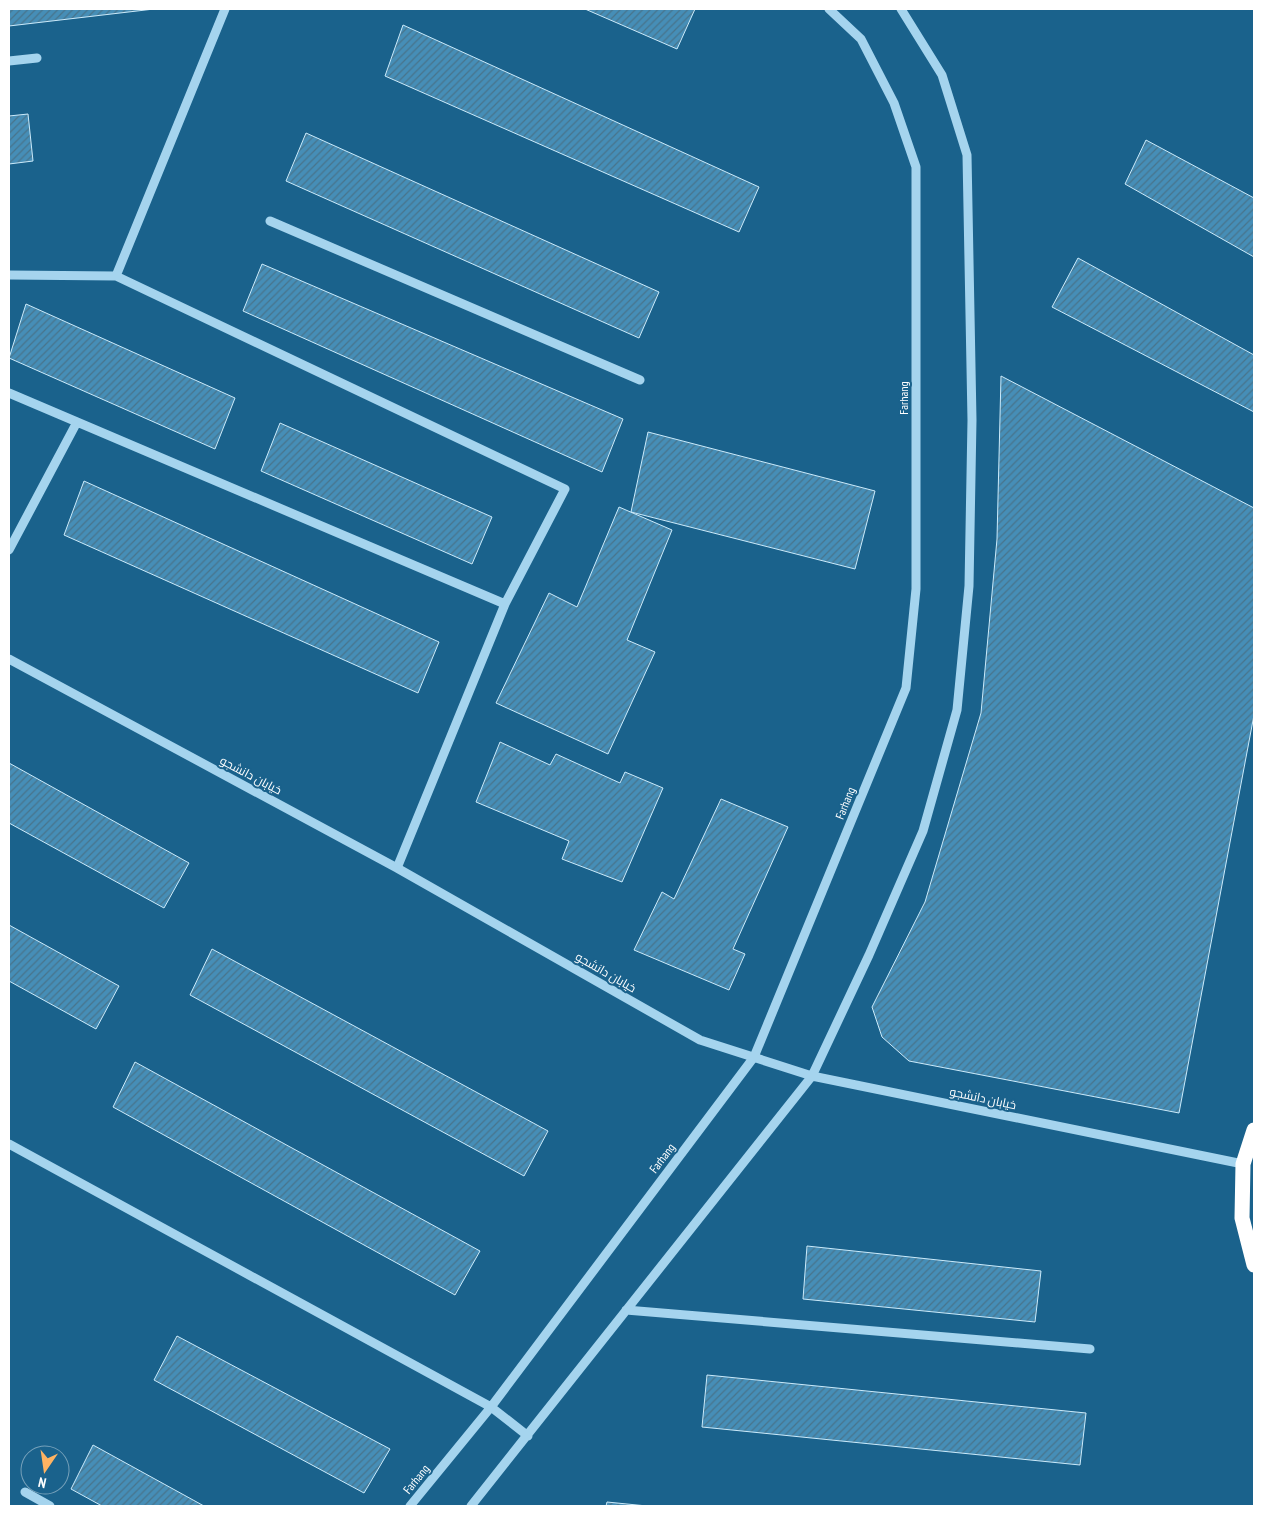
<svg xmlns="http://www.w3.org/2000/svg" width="1263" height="1515" viewBox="0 0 1263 1515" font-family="'PT Sans Narrow',Cairo,sans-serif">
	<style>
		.building { fill: url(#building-hatch); stroke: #cbeafa }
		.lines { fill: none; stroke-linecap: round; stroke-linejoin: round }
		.minor { stroke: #a5d4ee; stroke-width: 9 }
		.highway { stroke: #fff; stroke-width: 15 }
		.labels { text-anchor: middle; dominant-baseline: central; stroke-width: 4; stroke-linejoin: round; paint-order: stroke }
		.street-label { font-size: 12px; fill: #fff; stroke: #1a628c }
	</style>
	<defs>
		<pattern id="building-hatch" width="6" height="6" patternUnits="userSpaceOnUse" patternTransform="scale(1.25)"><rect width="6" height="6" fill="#468eb7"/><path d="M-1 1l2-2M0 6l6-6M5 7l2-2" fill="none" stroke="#48748c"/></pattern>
	</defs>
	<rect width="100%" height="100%" fill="#1a628c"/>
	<path class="building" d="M9,9H154L9,26Z
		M585,9H695L677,49Z
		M403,25L759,187L739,232L385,76Z
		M28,114L33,161L9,164V116Z
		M306,133L659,292L639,338L286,181Z
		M1146,140L1254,198V257L1125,184Z
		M1078,258L1254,355V412L1052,307Z
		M262,264L623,419L602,472L243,311Z
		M26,304L235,398L215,449L9,358Z
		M1001,376L1254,508V715L1179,1113L909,1061L882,1037L872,1007L925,902L981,713L997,539Z
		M280,423L492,517L472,564L261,471Z
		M648,432L875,491L855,569L631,512Z
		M84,481L439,642L418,693L64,535Z
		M619,507L672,530L627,640L655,652L608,754L496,703L549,593L577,607Z
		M500,742L550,765L556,754L620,783L625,772L663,788L622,882L562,859L569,841L476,802Z
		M9,763L189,863L164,908L9,823Z
		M721,799L788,827L733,949L745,954L729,990L634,950L662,892L674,899Z
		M9,925L119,986L96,1029L9,981Z
		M212,949L548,1131L524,1176L190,995Z
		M135,1062L480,1251L455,1295L113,1107Z
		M807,1246L1041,1271L1035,1322L803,1299Z
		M177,1336L390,1449L364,1493L154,1380Z
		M707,1375L1086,1413L1080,1465L702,1427Z
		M93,1445L204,1506H102L71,1489Z
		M607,1502L647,1506H606Z"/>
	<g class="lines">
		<path class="minor" d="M9,61L37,58
			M270,221L640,380
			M9,275L116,276L565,489L505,604L397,868
			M116,276L225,9
			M9,393L505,604
			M9,550L77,422
			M9,659L397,868L700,1040L812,1076L1243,1164
			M9,1144L491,1407L528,1436
			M626,1310L1090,1349
			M25,1492L50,1506
			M410,1506L491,1407L754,1057L906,688L916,589V167L894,103L861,39L829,9
			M471,1506L812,1076L869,955L923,831L957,710L969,586L972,420L967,155L942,75L901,9"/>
		<path class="highway" d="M1254,1130L1243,1164L1242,1218L1254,1265"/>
	</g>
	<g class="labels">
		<g class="street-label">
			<text transform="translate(903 398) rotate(-90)">Farhang</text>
			<text transform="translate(251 775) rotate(28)">خیابان دانشجو</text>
			<text transform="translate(845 803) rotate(-68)">Farhang</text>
			<text transform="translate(606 972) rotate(30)">خیابان دانشجو</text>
			<text transform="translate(983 1098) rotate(12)">خیابان دانشجو</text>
			<text transform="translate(662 1158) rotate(-53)">Farhang</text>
			<text transform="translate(416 1479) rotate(-51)">Farhang</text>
		</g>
	</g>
	<rect width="1263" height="1515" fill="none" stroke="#ffffff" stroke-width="20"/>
	<g transform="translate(45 1470) rotate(193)"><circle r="24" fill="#1a628c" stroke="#76a1ba"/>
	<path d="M0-4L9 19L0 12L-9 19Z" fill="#ffb362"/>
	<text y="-8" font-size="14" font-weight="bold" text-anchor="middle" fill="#ffffff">N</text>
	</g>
</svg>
